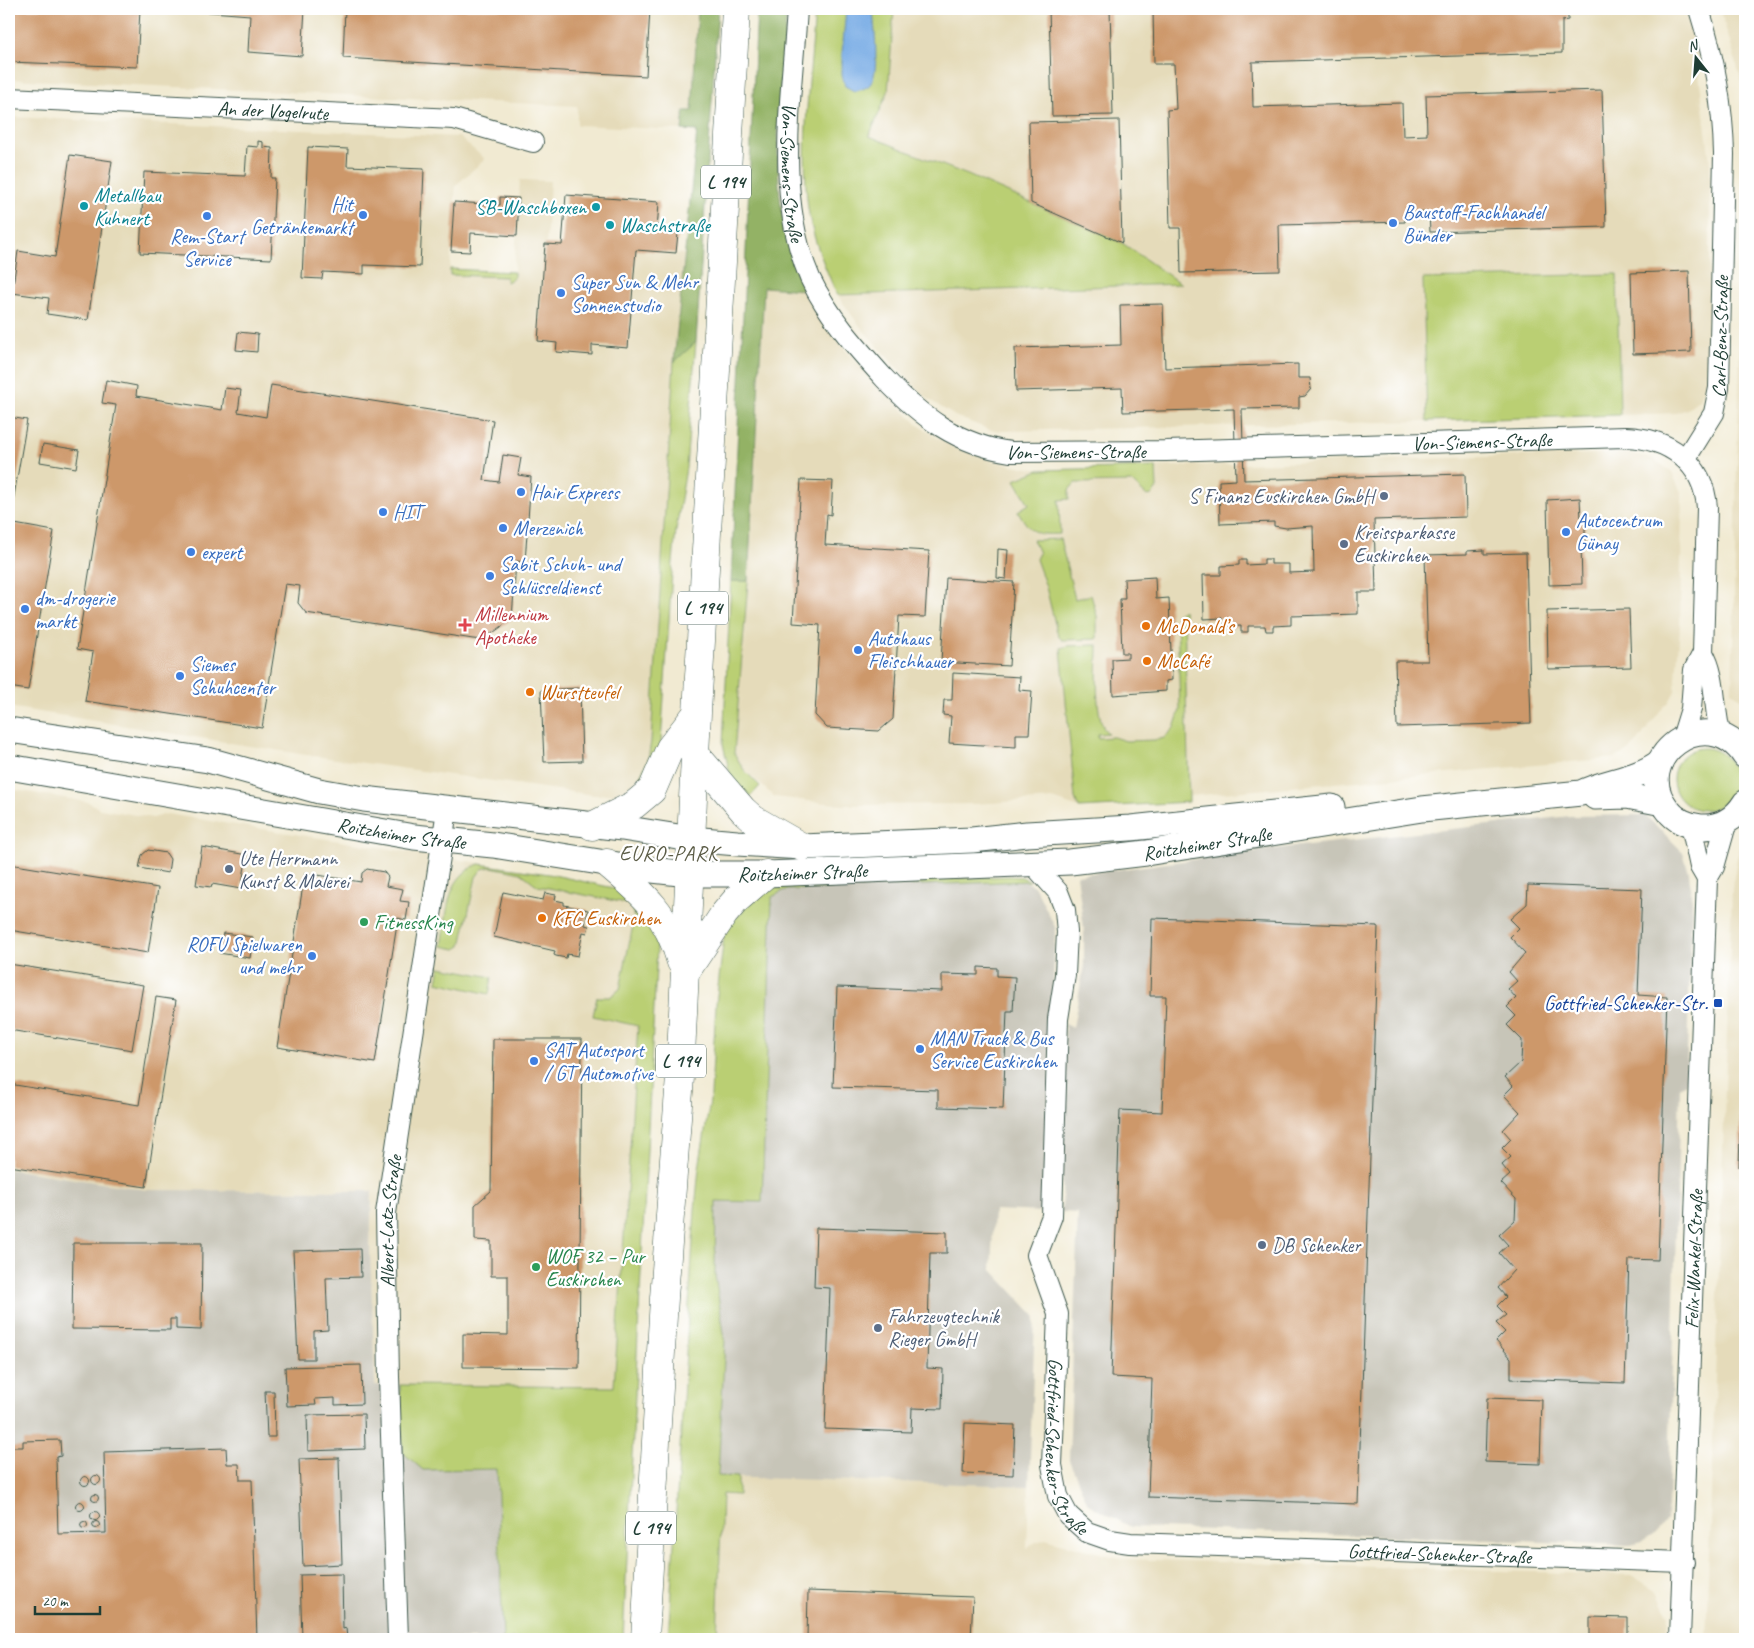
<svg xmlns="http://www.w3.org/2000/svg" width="1754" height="1648" viewBox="0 0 1754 1648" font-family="Caveat,sans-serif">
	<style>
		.built { fill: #e5dbba }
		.industrial { fill: #c7c5b8 }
		.green { fill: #bacf73; stroke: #6c8654 }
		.forest { fill: #93b265; stroke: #59784c }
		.water { fill: #78ace5; stroke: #4c748c }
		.building { fill: #cd986b }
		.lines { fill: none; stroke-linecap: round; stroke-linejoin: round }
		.minor-casing { stroke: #3e574c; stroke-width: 22 }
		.tertiary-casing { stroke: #3e574c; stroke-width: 27 }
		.primary-casing { stroke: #3e574c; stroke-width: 29 }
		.minor { stroke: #fff; stroke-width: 20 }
		.tertiary { stroke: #fff; stroke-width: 25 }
		.primary { stroke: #fff; stroke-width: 28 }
		.culture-dot { fill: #0f9aa8; stroke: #fff; stroke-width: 2 }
		.shop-dot { fill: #3f7fe0; stroke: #fff; stroke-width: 2 }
		.service-dot { fill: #5c6f8a; stroke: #fff; stroke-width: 2 }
		.health-dot { fill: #e0444e; stroke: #fff; stroke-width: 2 }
		.food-dot { fill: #e8710a; stroke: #fff; stroke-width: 2 }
		.leisure-dot { fill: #2e9e5b; stroke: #fff; stroke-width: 2 }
		.transit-dot { fill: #1a4fb4; stroke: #fff; stroke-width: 2 }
		.labels { text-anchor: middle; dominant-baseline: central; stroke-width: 4.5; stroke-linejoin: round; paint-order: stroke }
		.shield { fill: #fff; stroke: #627771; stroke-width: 1 }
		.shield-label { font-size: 19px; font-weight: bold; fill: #1f3d34 }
		.street-label { font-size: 20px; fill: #1f3d34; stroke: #fff }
		.culture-label { font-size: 20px; fill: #0d838f; stroke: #fff; text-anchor: start }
		.shop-label { font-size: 20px; fill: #366cbe; stroke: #fff; text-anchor: start }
		.service-label { font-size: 20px; fill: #4e5e75; stroke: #fff; text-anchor: start }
		.health-label { font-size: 20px; fill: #be3a42; stroke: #fff; text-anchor: start }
		.food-label { font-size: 20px; fill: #c56008; stroke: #fff; text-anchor: start }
		.leisure-label { font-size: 20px; fill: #27864d; stroke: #fff; text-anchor: start }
		.transit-label { font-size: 20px; fill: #164399; stroke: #fff; text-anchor: end }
		.neighbourhood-label { font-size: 21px; letter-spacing: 1px; fill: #5c5d47; stroke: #fff }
	</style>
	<rect width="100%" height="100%" fill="#fff"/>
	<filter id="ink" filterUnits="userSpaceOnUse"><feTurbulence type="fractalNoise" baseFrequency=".02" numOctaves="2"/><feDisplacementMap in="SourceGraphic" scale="10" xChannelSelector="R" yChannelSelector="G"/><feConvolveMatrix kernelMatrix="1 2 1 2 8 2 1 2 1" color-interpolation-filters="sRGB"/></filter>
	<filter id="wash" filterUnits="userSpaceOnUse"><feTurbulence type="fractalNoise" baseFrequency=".0096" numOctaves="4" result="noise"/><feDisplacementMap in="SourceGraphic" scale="20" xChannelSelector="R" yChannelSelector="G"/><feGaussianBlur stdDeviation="1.12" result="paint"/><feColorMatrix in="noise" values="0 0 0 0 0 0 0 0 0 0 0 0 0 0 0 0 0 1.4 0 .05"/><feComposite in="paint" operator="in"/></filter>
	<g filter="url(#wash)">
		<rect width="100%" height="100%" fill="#f1ead2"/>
		<path class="built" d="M9,9H698L692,111H684L682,130L577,125V106L9,79Z
			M894,9H1686L1694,35L1710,162V271L1707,378L1704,389L1699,399L1687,409L1676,413L1620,415L1617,274L1424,295L1427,421L1004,431L990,430L955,416L928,399L895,366L863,330L837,295L1180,284L1122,243L970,176L869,136L875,117L892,43Z
			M1720,9H1745V92Z
			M1745,115V703L1732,691Z
			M9,117L459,137L485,159L456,185L450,269L514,272L520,180L550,181L546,244L685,254L674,368L650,751L645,769L631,785L613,794L594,795L300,754L9,707Z
			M764,287L804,290L830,331L847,352L918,425L952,447L993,461L1039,470L1627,453L1652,458L1671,471L1682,494L1680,627L1675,691L1669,702L1660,711L1638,741L1627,752L1615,758L1189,796V802L1079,808L1053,799L974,804L844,805L775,797L744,770L734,753L748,581Z
			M9,789L88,802L100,809L153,818L167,814L549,874L613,887L638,903V1026L614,1388L375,1385L370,1249L372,1191L147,1190L9,1169Z
			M1745,847V1639H1706L1732,889L1737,858L1740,848Z
			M738,1477L1029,1486L1027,1549L1034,1543L1045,1539L1123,1559L1631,1575L1657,1591L1668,1614L1667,1639H717L722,1494L738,1495Z"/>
		<path class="industrial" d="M1645,815L1683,852L1689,873L1692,903L1686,1083L1680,1088L1668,1508L1666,1519L1661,1526L1653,1535L1642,1542L1629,1545L1131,1527L1088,1504L1069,1460L1078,1213L1062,1212L1065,1024L1073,1028L1084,965V928L1077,875L1282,848L1570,816Z
			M1025,881L1035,887L1055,927L1045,1212L994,1210L991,1269L1035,1316L1029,1486L718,1477L725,1340L715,1275L716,1200L762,1201L772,896L785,890Z
			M9,1169L147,1190L372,1191L370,1249L375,1385L468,1386L470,1469H497L503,1639H9Z"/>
		<path class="green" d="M815,9H894L888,92L869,136L970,176L1122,243L1181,284L837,295C825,267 812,238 808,208C800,143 811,74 815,9Z
			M450,269L514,272V278L507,282L506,277L450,275Z
			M1617,274L1620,415L1427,421L1423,279Z
			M696,342L686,468L676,530L672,573L661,743L647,781L640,776L648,760L651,741L674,362Z
			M1156,467L1157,488L1152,495L1147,496L1132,482L1075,483L1069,490V499L1059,500L1060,534C1035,535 1031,534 1018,511L1029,504L1015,480L1039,470Z
			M1060,539L1075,599L1091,595L1097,616V639L1062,640L1058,636L1046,587L1036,559L1039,553L1033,540Z
			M731,581H748L734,753L744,770L760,786L746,801L730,775L723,744Z
			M1180,611H1184L1189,802L1079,808L1075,798L1061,648L1068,646L1098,645C1098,664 1093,721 1108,733L1098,734V738L1113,737L1126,741L1155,740L1164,738L1174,728L1180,710L1177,613Z
			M1673 779a31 31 0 1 1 62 0a31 31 0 1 1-62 0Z
			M479,864L549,874L618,889L638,903L653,929L657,947L623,1639H503L497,1469L423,1470L403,1453L400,1385L614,1387L638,1026L593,1016L597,997H610L620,989L634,920L632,908L626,903L538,886L521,873L491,867L482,869L476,877L461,946L456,949L442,946C448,914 444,878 479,864Z
			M1009,876L1022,877L1030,881L785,890L772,897L762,1202L716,1201L715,1275L725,1340L718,1476L738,1477V1495L722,1494L717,1639H668L695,1209L699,1168L711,1095L716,1004L724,936C734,915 758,894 779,886Z
			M440,967L492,977L489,994L437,982Z"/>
		<path class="forest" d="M698,9H718L696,342L674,362L697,131L682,130L684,111H692Z
			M757,9H787C780,101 764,203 804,290L764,287L748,581H731Z"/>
		<path class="water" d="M846,9H873C874,25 880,70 871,83C868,88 860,90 854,91L845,86L842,75V53Z"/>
		<g id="blocks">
			<path class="building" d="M9,9H140L137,67L9,62Z
				M198,9H305L302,56L248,52L250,15L198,11Z
				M345,9H650L646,76L343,58Z
				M1049,9H1110L1113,115L1052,116Z
				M1153,9H1568V20L1562,21V53L1252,62L1253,107L1402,103L1403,136L1427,135L1426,95L1602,90L1606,227L1430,232L1429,212L1405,213V222L1279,225L1280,271L1181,273L1180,228H1170L1167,110L1176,109L1174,64H1154Z
				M1119,120L1122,243L1031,203L1029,122Z
				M258,141L263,142V147L272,148L271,178H275L271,259L140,253L144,172L245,176L247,146L258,147Z
				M308,147L348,149L347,166L424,169L420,267L364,265V274L323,272L322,279L302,278Z
				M70,155L112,161L88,320L47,314L49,298L12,293L18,251L55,257Z
				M566,195L659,202L657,231L678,233L676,253L636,250L628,348L592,345V355L556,352L557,343L538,341L545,244L562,245Z
				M500,197L519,198L517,236L471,233L470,252L451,251L454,202L500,205Z
				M1689,271L1691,352L1633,354L1631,273Z
				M1163,304L1165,368L1298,364V378H1310L1311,389L1305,396L1299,397V408L1242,409L1244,480L1465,474L1466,517L1374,520L1376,592H1358V614L1291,616V625L1273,626V631H1266L1265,626H1248V632H1241V626L1222,627V618L1204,619L1203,575H1221V566L1239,565V560H1246V565L1264,564V559H1271V564H1289V573L1314,572L1313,526L1286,528L1274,526V522L1220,524L1219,481L1236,480L1234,409L1123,412L1122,388L1016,391L1015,348L1121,345L1120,305Z
				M238,332L258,334L257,352L236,350Z
				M106,380L137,386L136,396L222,410L225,388L241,390L238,412L266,417L271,385L493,420L484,480L499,482L503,455L521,458L518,475L531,477L525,562L516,561L512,619L483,640L473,639L306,613L298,603L300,586L285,584L262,728L85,701L93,652L77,649L116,405L102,403Z
				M9,417L27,420L13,502L9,505Z
				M43,444L79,450L76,468L40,462Z
				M801,480L833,481L831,515L827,514L825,545L929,551L925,617L899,616L893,719L879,731L827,728L815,715L820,625L793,623Z
				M1580,498L1581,519H1585V544H1581L1582,584L1549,585L1547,500Z
				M9,523L54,531L28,690L9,687Z
				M998,549L1008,550L1006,579L997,578Z
				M1484,550V554L1526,553L1531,723L1397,727L1395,661H1428L1425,555L1467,554V551Z
				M1155,577L1156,599L1169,598L1172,680L1166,681V691L1113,695L1112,659L1128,658V653H1122L1120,599H1125L1124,579Z
				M946,578L1014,582L1009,666L941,662Z
				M1629,609L1631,667L1548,669L1547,611Z
				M953,673L1020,677L1019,690L1032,691L1029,734H1016V747L949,743L951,716L943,715L944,700H952Z
				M580,688L582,761L544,762L541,690Z
				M202,847L247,855L241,889L212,884L211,887L196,885Z
				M148,850L166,853L170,859L168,873L139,868L142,855Z
				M9,864L158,888L148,953L9,930Z
				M367,869L384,872L388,877L386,886L403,889L400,901L409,902L406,920L398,918L375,1063L277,1047L305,873L361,882L362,873Z
				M1528,885L1642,889L1638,995L1667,997L1658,1260L1629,1259L1625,1383L1511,1379V1358L1496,1341L1505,1332L1496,1323L1506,1315L1497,1306L1506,1297L1498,1288L1514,1270L1499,1253L1508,1245L1499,1235L1515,1220L1516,1199L1501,1183L1510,1175L1502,1165L1511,1157L1502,1148L1511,1139L1503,1130L1520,1112L1504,1095L1513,1086L1505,1077L1521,1062L1522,1040L1507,1025L1516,1016L1507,1007L1516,998L1508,989L1517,981L1509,972L1525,953L1510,937L1519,928L1510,919L1527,904Z
				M503,892L543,900L545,893L556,895L555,900L564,902V905L588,910L585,925L589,926L587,933L583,932L578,956L567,954L566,958L556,956L554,955L555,951L494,937Z
				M1152,918L1378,926L1358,1504L1148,1497L1152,1379L1111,1377L1120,1110L1162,1112L1166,996H1150Z
				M223,933L253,937L250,958L219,953Z
				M9,964L143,985L132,1050L9,1030Z
				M978,967L997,968V976L1015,977L1013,1011H1007L1003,1109L938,1107V1090L833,1087L837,987L942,991V974L978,975Z
				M156,997L176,1000L146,1187L9,1166V1084L139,1105Z
				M493,1039H582L579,1368L463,1367V1334L508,1335V1276H491V1241L475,1240V1205L491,1191Z
				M1741,1102H1745V1167H1739Z
				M816,1228L947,1232V1253H930L927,1368L943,1369L942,1409L912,1408L911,1432L825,1429L830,1288L814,1287Z
				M73,1243H202L201,1330L176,1329V1319H170V1330L72,1329Z
				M360,1249L361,1277L326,1278L328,1330L314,1331V1359H298L293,1251Z
				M361,1365L362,1404L335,1405V1398L315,1399L316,1405L287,1406L285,1367Z
				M265,1391H274L275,1437H267Z
				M1487,1398L1542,1400L1540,1464L1485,1462Z
				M364,1414L365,1449L308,1451L307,1415Z
				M965,1423L1015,1425L1013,1475L963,1473Z
				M60,1440L61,1456L56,1457L58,1534L106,1533L104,1452L226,1448L227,1464H239L240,1480H252L257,1639H9V1447H23V1441Z
				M339,1458L342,1564L303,1566L299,1459Z
				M91.5 1480a4.5 4.5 0 1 1 9 0a4.5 4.5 0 1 1-9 0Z
				M80.5 1481a4.5 4.5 0 1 1 9 0a4.5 4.5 0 1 1-9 0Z
				M91.5 1498a3.5 3.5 0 1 1 7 0a3.5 3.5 0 1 1-7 0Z
				M75.5 1506a4.5 4.5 0 1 1 9 0a4.5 4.5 0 1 1-9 0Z
				M90.5 1516a4.5 4.5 0 1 1 9 0a4.5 4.5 0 1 1-9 0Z
				M92.5 1525a3.5 3.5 0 1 1 7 0a3.5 3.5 0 1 1-7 0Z
				M80.5 1525a3.5 3.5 0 1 1 7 0a3.5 3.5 0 1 1-7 0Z
				M342,1574L343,1629L346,1628L347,1639H302L300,1575Z
				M808,1591L973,1597L971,1639H807Z
				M1590,1617L1628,1618V1639H1590Z"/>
		</g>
	</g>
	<g filter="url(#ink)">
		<use href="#blocks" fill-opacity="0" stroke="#3e574c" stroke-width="1"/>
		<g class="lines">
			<g class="minor-casing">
				<g id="minor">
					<path id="s1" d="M797,9C792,96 774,195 810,278C828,316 856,347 884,378C920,416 958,445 1011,452L1166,451L1625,437C1668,438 1704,462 1707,508L1703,653L1694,670L1691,709L1682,738"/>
					<path id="s2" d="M9,98L454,119L533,142"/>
					<path id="s3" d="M1686,458L1714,413L1719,388L1724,154C1723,103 1714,57 1699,9"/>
					<path d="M1703,653C1717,676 1713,709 1721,736"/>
					<path d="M1691,825L1700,867L1707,879"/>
					<path id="s4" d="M1033,864L1058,892L1065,910L1067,932L1065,975L1058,1019L1052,1216L1037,1255L1058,1314L1052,1465L1058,1496L1068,1515L1087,1532L1110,1540L1130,1543L1684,1562"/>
					<path id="s5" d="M398,1639L389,1377L386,1213L447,810"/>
					<path id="s6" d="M1680,1639L1707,879L1714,867L1727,821"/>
				</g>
			</g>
			<g class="tertiary-casing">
				<g id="tertiary">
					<path d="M9,730L208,760L319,791L364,799L622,828L691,839L737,843L802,847L972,840L1027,834L1131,828L1332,807"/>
					<path d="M1745,756C1707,699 1626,759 1668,810C1675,820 1688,826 1701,827C1720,828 1735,819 1745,803"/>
					<path id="s7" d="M9,767L414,837L493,845L643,869L689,874H766L1070,862L1146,853L1422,809L1581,793C1607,780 1636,780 1660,762"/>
					<path d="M1595,797L1627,796L1663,803"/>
				</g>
			</g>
			<g class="primary-casing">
				<path id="primary" d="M695,754L743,810L753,819L802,847
					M592,826L634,805L652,790L670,748L697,713
					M607,863C644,894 668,914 681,962
					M685,973L724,914L736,900L766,874
					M645,1639L664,1298L680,1077L697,713L736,9"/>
			</g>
			<use href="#minor" class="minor"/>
			<use href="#tertiary" class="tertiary"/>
			<use href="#primary" class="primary"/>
		</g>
	</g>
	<g class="culture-dot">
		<circle cx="84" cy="206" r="5"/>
		<circle cx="596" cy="207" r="5"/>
		<circle cx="610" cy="225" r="5"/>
	</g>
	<g class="shop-dot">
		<circle cx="363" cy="215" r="5"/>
		<circle cx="207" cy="216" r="5"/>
		<circle cx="1393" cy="223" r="5"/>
		<circle cx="561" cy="293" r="5"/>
		<circle cx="521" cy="492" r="5"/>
		<circle cx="383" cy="512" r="5"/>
		<circle cx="503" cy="528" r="5"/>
		<circle cx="1566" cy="532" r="5"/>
		<circle cx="191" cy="552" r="5"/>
		<circle cx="490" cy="576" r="5"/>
		<circle cx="25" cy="609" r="5"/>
		<circle cx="858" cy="650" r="5"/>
		<circle cx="180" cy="676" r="5"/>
		<circle cx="312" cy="956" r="5"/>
		<circle cx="920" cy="1049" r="5"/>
		<circle cx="534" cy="1061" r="5"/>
	</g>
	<g class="service-dot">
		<circle cx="1384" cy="496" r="5"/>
		<circle cx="1344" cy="544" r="5"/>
		<circle cx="229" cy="869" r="5"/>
		<circle cx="1262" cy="1245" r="5"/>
		<circle cx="878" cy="1328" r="5"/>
	</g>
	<path class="health-dot" d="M462.5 617.5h5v5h5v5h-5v5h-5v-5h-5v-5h5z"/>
	<g class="food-dot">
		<circle cx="1146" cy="626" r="5"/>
		<circle cx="1147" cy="661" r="5"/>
		<circle cx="530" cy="692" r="5"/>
		<circle cx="542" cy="918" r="5"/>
	</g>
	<g class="leisure-dot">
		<circle cx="364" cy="922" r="5"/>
		<circle cx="536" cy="1267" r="5"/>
	</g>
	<rect class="transit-dot" x="1713" y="998" width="10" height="10" rx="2.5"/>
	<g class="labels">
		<g class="shield">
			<rect x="701" y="165.5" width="50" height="33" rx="4"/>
			<rect x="678" y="591.5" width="50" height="33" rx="4"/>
			<rect x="656" y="1044.5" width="50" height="33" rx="4"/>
			<rect x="626" y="1511.5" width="50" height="33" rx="4"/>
		</g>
		<g class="shield-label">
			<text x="726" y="182">L 194</text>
			<text x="703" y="608">L 194</text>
			<text x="681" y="1061">L 194</text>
			<text x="651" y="1528">L 194</text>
		</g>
		<g class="street-label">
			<text stroke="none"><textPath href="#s2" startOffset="264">An der Vogelrute</textPath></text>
			<text stroke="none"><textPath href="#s1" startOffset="164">Von-Siemens-Straße</textPath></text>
			<text stroke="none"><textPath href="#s3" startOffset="130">Carl-Benz-Straße</textPath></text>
			<text stroke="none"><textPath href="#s1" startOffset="1018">Von-Siemens-Straße</textPath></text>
			<text stroke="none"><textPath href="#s1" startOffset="612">Von-Siemens-Straße</textPath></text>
			<text stroke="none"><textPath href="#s7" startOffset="398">Roitzheimer Straße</textPath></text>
			<text stroke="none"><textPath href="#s7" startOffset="1208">Roitzheimer Straße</textPath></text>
			<text stroke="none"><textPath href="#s7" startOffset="802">Roitzheimer Straße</textPath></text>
			<text stroke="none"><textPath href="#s5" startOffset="418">Albert-Latz-Straße</textPath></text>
			<text stroke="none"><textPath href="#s6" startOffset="380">Felix-Wankel-Straße</textPath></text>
			<text stroke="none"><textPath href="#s4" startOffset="604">Gottfried-Schenker-Straße</textPath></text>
			<text stroke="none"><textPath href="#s4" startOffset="1052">Gottfried-Schenker-Straße</textPath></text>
		</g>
		<g class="culture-label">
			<text x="94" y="195">Metallbau<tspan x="94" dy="23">Kuhnert</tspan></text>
			<text x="586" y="207" text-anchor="end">SB-Waschboxen</text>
			<text x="620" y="225">Waschstraße</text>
		</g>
		<g class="shop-label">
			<text x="353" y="204" text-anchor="end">Hit<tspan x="353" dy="23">Getränkemarkt</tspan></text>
			<text x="1403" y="212">Baustoff-Fachhandel<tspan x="1403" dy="23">Bünder</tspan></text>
			<text x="207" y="236" text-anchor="middle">Rem-Start<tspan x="207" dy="23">Service</tspan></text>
			<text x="571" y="282">Super Sun &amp; Mehr<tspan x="571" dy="23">Sonnenstudio</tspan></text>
			<text x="531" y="492">Hair Express</text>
			<text x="393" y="512">HIT</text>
			<text x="1576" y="520">Autocentrum<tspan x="1576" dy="23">Günay</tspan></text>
			<text x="513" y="528">Merzenich</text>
			<text x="201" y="552">expert</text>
			<text x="500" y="564">Sabit Schuh- und<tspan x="500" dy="23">Schlüsseldienst</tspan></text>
			<text x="35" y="598">dm-drogerie<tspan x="35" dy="23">markt</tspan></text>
			<text x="868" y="638">Autohaus<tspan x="868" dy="23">Fleischhauer</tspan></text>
			<text x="190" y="664">Siemes<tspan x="190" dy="23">Schuhcenter</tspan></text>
			<text x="302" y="944" text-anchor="end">ROFU Spielwaren<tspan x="302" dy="23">und mehr</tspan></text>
			<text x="930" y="1038">MAN Truck &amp; Bus<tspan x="930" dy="23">Service Euskirchen</tspan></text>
			<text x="544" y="1050">SAT Autosport<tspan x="544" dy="23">/ GT Automotive</tspan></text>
		</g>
		<g class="service-label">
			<text x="1374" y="496" text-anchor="end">S Finanz Euskirchen GmbH</text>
			<text x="1354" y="532">Kreissparkasse<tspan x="1354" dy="23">Euskirchen</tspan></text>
			<text x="239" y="858">Ute Herrmann<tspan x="239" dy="23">Kunst &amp; Malerei</tspan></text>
			<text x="1272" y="1245">DB Schenker</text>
			<text x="888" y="1316">Fahrzeugtechnik<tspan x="888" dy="23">Rieger GmbH</tspan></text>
		</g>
		<g class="health-label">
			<text x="475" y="614">Millennium<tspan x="475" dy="23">Apotheke</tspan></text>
		</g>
		<g class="food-label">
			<text x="1156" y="626">McDonald’s</text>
			<text x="1157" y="661">McCafé</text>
			<text x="540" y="692">Wurstteufel</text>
			<text x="552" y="918">KFC Euskirchen</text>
		</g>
		<g class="leisure-label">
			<text x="374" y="922">FitnessKing</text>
			<text x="546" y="1256">WOF 32 – Pur<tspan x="546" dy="23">Euskirchen</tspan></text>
		</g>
		<g class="transit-label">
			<text x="1708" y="1003">Gottfried-Schenker-Str.</text>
		</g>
		<g class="neighbourhood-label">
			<text x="669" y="853">EURO-PARK</text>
		</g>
	</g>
	<rect width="1754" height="1648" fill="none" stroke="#fff" stroke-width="30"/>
	<g transform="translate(1696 58) rotate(343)" stroke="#ffffff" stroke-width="4" paint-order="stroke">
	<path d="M0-4L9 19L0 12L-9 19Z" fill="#1f3d34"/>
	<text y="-8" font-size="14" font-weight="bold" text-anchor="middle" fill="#1f3d34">N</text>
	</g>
	<path d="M35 1606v8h65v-8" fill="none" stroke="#1f3d34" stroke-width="2.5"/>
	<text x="42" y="1606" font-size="15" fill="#1f3d34" stroke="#ffffff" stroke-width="4" paint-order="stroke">20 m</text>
</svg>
